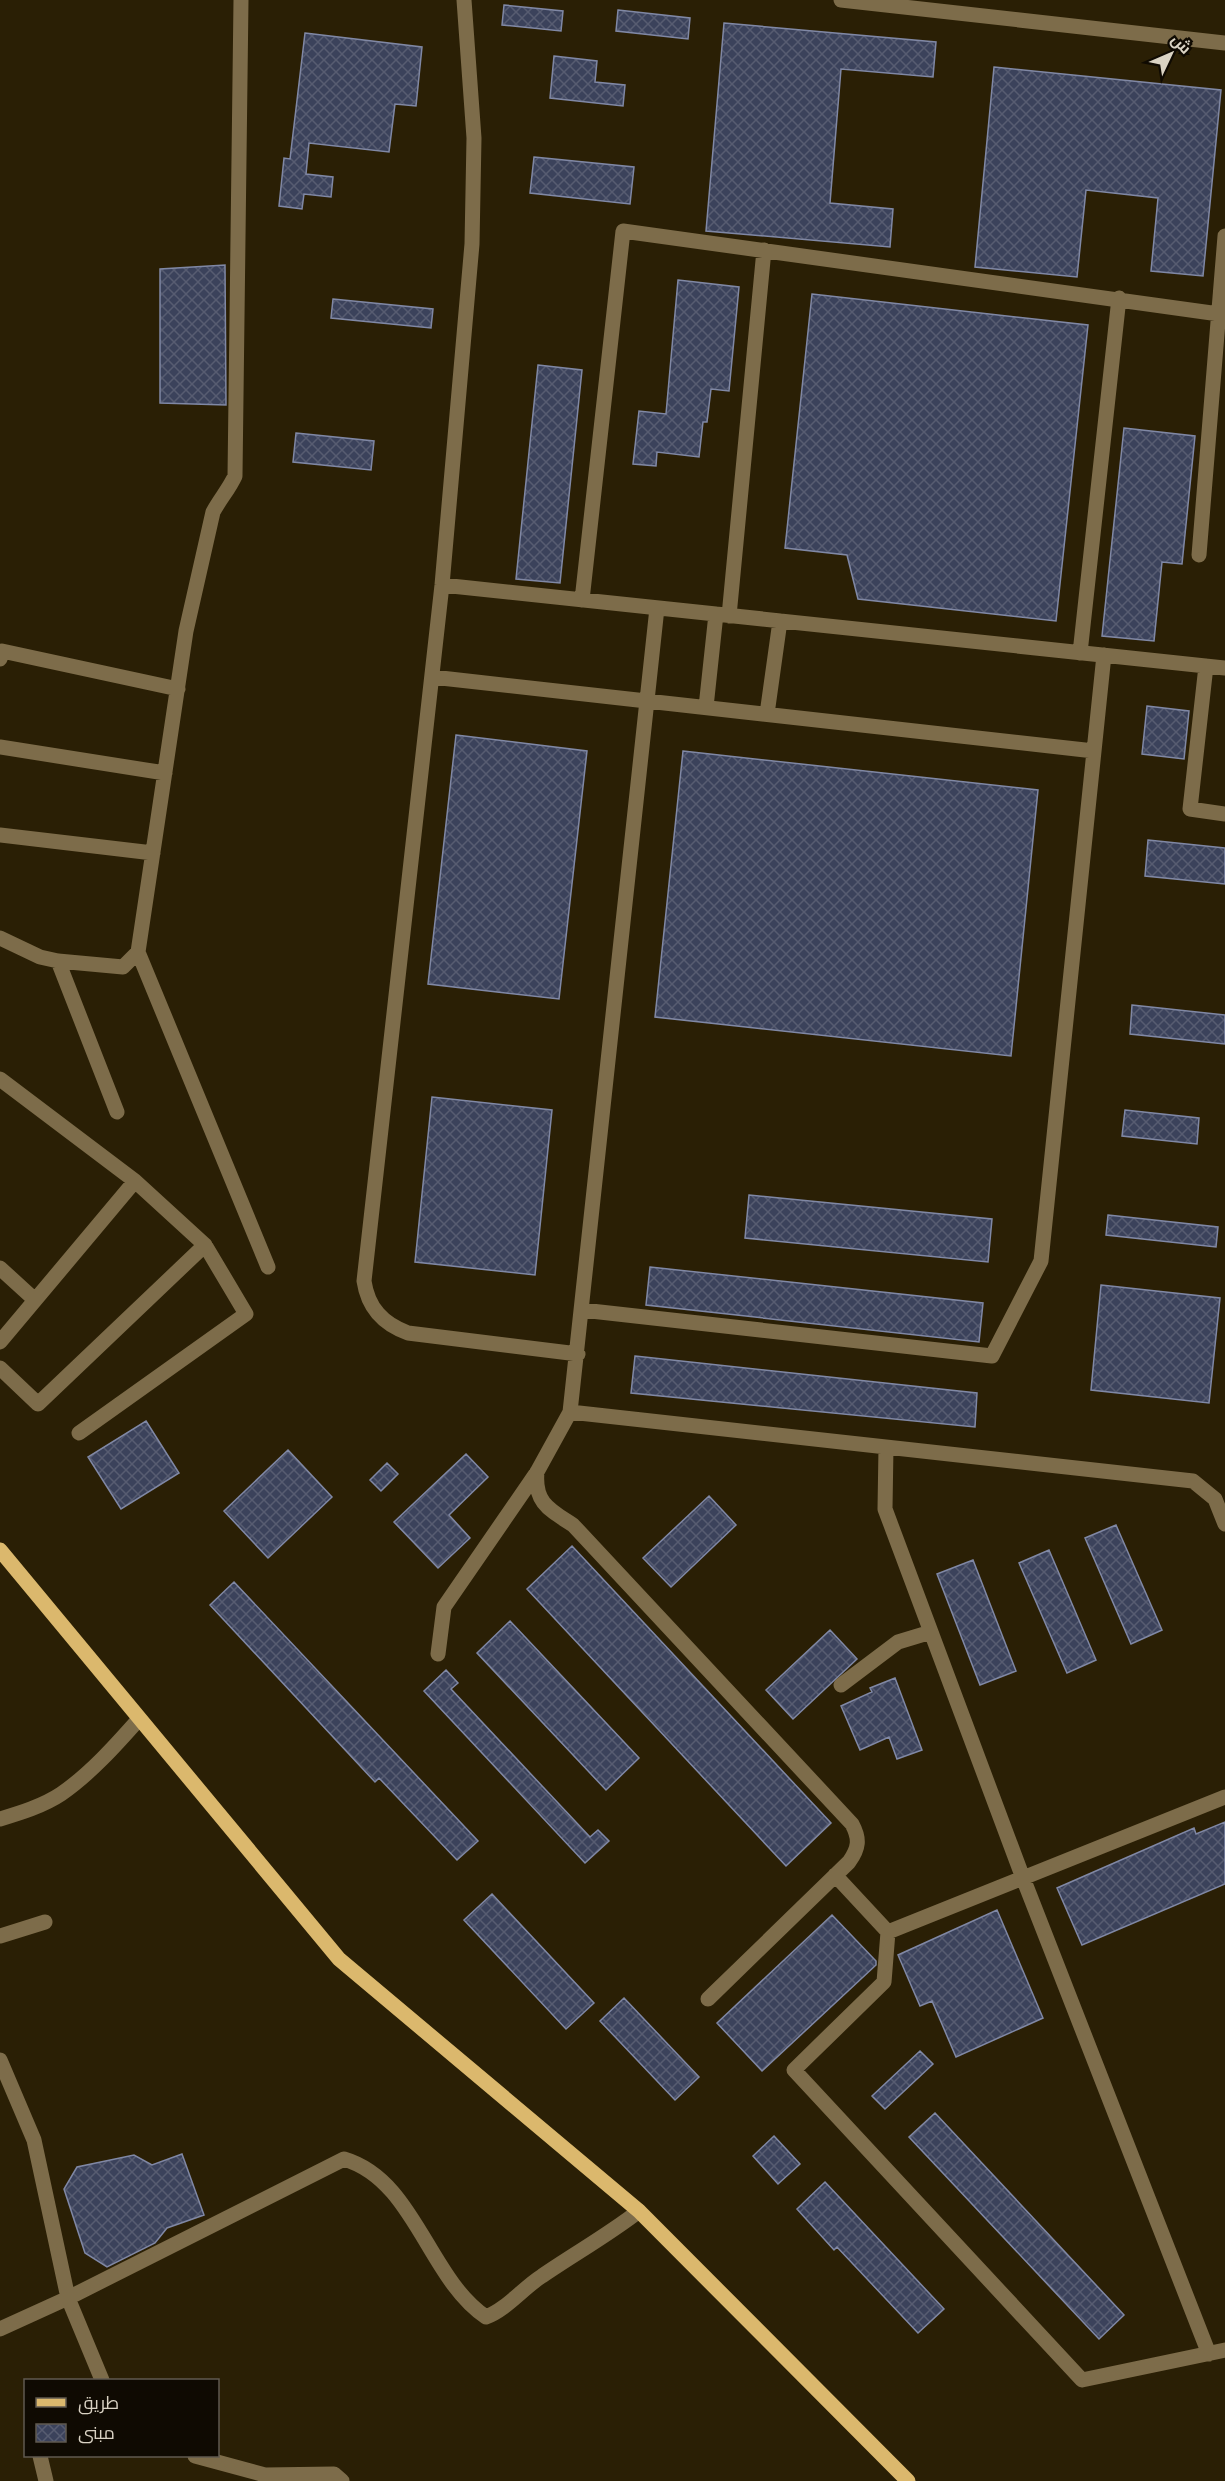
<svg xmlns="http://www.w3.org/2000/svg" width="1225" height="2481" viewBox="0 0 1225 2481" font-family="Arial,Cairo,sans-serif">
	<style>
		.building { fill: url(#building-cross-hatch); stroke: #8088a5; stroke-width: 1.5 }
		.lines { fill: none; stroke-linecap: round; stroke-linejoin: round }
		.minor { stroke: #7d6c4a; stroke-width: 15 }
		.major { stroke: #dbb86d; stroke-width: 15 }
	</style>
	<defs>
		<pattern id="building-cross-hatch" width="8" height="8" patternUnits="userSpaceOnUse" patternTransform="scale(1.5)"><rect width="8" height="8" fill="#3b425b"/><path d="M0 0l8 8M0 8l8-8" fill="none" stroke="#575c71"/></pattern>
	</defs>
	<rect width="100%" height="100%" fill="#2a1f05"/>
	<path class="building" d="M504,5L563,11L561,31L502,25Z
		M618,10L690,18L688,39L616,31Z
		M724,23L936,42L933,77L841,69L830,203L893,209L890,247L706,231Z
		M305,33L422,47L416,106L395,104L389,152L309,143L306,174L333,177L331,197L304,194L302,209L279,206L284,158L290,159Z
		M554,56L597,61L595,82L625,85L623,106L550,98Z
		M994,67L1221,90L1203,276L1151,271L1158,198L1086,190L1077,277L975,267Z
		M534,157L634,167L630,204L530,193Z
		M225,265L226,405L160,403V269Z
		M678,280L739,287L729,391L711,389L707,422H703L699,457L657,452L656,466L633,464L639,411L666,414Z
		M812,294L1088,325L1056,621L858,599L847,555L785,548Z
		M333,299L433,309L431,328L331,318Z
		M538,365L582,370L560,583L516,579Z
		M1124,428L1195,436L1182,564L1162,562L1154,641L1102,636Z
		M296,433L374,441L371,470L293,462Z
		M1147,706L1189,711L1184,759L1142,754Z
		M456,735L587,751L559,999L428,984Z
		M683,751L1038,790L1011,1056L655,1017Z
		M1148,840L1225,848V884L1145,876Z
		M1132,1005L1225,1015V1044L1130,1034Z
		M432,1097L552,1110L535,1275L415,1262Z
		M1125,1110L1199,1118L1197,1144L1122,1136Z
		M749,1195L992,1219L988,1262L745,1238Z
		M1108,1215L1218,1227L1216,1247L1106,1235Z
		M650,1267L983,1303L979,1342L646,1305Z
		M1101,1285L1220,1298L1209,1403L1091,1390Z
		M635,1356L977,1393L975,1427L631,1393Z
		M146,1421L179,1473L121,1509L88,1457Z
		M288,1450L332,1497L268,1558L224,1511Z
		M466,1454L488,1477L449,1515L470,1538L438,1568L394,1522Z
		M387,1463L398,1474L381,1491L370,1480Z
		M709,1496L736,1525L671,1587L643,1558Z
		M1116,1525L1162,1630L1131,1644L1085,1538Z
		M572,1546L831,1823L786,1866L527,1589Z
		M1049,1550L1096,1660L1067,1673L1019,1563Z
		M973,1560L1016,1671L980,1685L937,1574Z
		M234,1582L478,1841L457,1860L379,1778L375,1782L210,1605Z
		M510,1621L639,1758L606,1790L477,1653Z
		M830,1630L857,1659L793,1719L766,1690Z
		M446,1670L458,1683L451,1689L590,1837L598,1830L609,1841L585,1863L424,1691Z
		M895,1678L922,1750L897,1759L889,1737L860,1750L841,1706L872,1692L870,1688Z
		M1225,1822V1884L1082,1945L1057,1888L1194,1828L1196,1834Z
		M492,1894L594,2003L566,2029L464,1920Z
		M997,1910L1043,2018L956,2057L932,2001L920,2006L898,1955Z
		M832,1915L876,1961V1965L762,2071L717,2023Z
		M624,1998L699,2077L675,2100L600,2021Z
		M920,2051L933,2064L885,2109L872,2096Z
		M935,2113L1124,2315L1099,2339L909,2137Z
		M774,2136L800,2164L778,2184L753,2156Z
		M182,2154L204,2215L167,2228L155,2243L107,2267L85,2253L64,2189L77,2167L134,2155L152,2165Z
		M825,2182L944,2309L918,2333L837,2247L834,2250L797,2209Z"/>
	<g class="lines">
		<path class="minor" d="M241,0L235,476C229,489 220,499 213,512L186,631L138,952L268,1267
			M464,0L474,138L472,244L442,585L364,1281C368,1308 383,1324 408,1333L578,1354
			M841,0L1225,43
			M1199,555L1225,236
			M442,585L1225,668
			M582,600L623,231L1219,314
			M657,608L570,1412L1193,1481L1215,1499L1225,1524
			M729,616L764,250
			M1080,653L1119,298
			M0,659L2,651L178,689
			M1206,666L1190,809L1225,814
			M432,677L1094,751
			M706,707L716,614
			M767,714L780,621
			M0,747L165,773
			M0,835L153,853
			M0,938L40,957L58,961L123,967L138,952
			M58,961L117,1112
			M0,1079L135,1181L205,1245L246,1314L79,1433
			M0,1268L35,1300
			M582,1310L992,1356L1041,1261L1104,655
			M0,1342L135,1181
			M0,1368L38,1404L205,1245
			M886,1447L885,1509L1023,1878L1209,2354
			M537,1472C534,1503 550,1510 573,1525L852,1824C860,1839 859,1848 849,1862L708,1999
			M438,1654L444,1607L537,1472L570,1412
			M841,1685L898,1642L931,1632
			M0,1819C20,1813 43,1806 61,1794C90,1774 116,1745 139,1719
			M835,1875L888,1932L1225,1797
			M888,1932L884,1982L794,2070L1082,2380L1225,2350
			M0,1936L45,1922
			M0,2060L34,2140L68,2298L102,2380
			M0,2329L68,2298L344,2159C415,2180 428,2278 486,2317C507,2309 523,2288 542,2276C574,2254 608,2235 639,2211
			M40,2456L46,2481
			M195,2456L265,2475L334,2474L342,2481"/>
		<path class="major" d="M0,1550L339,1959L639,2211L908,2481"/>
	</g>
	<rect x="24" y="2379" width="195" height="78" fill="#0f0a02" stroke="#605a50" stroke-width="1.5"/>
	<rect x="36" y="2398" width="30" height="9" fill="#dbb86d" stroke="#605a50" stroke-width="1.5"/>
	<text x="78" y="2409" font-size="18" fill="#dad3c4">طريق</text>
	<rect x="36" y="2424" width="30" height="18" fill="url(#building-cross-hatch)" stroke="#605a50" stroke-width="1.5"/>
	<text x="78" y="2439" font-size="18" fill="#dad3c4">مبنى</text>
	<g transform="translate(1171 54) rotate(46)" stroke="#0f0a02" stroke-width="4.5" paint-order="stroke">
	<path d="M0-4.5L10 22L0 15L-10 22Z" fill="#dad3c4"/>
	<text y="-9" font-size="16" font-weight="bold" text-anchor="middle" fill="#dad3c4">ش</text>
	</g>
</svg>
